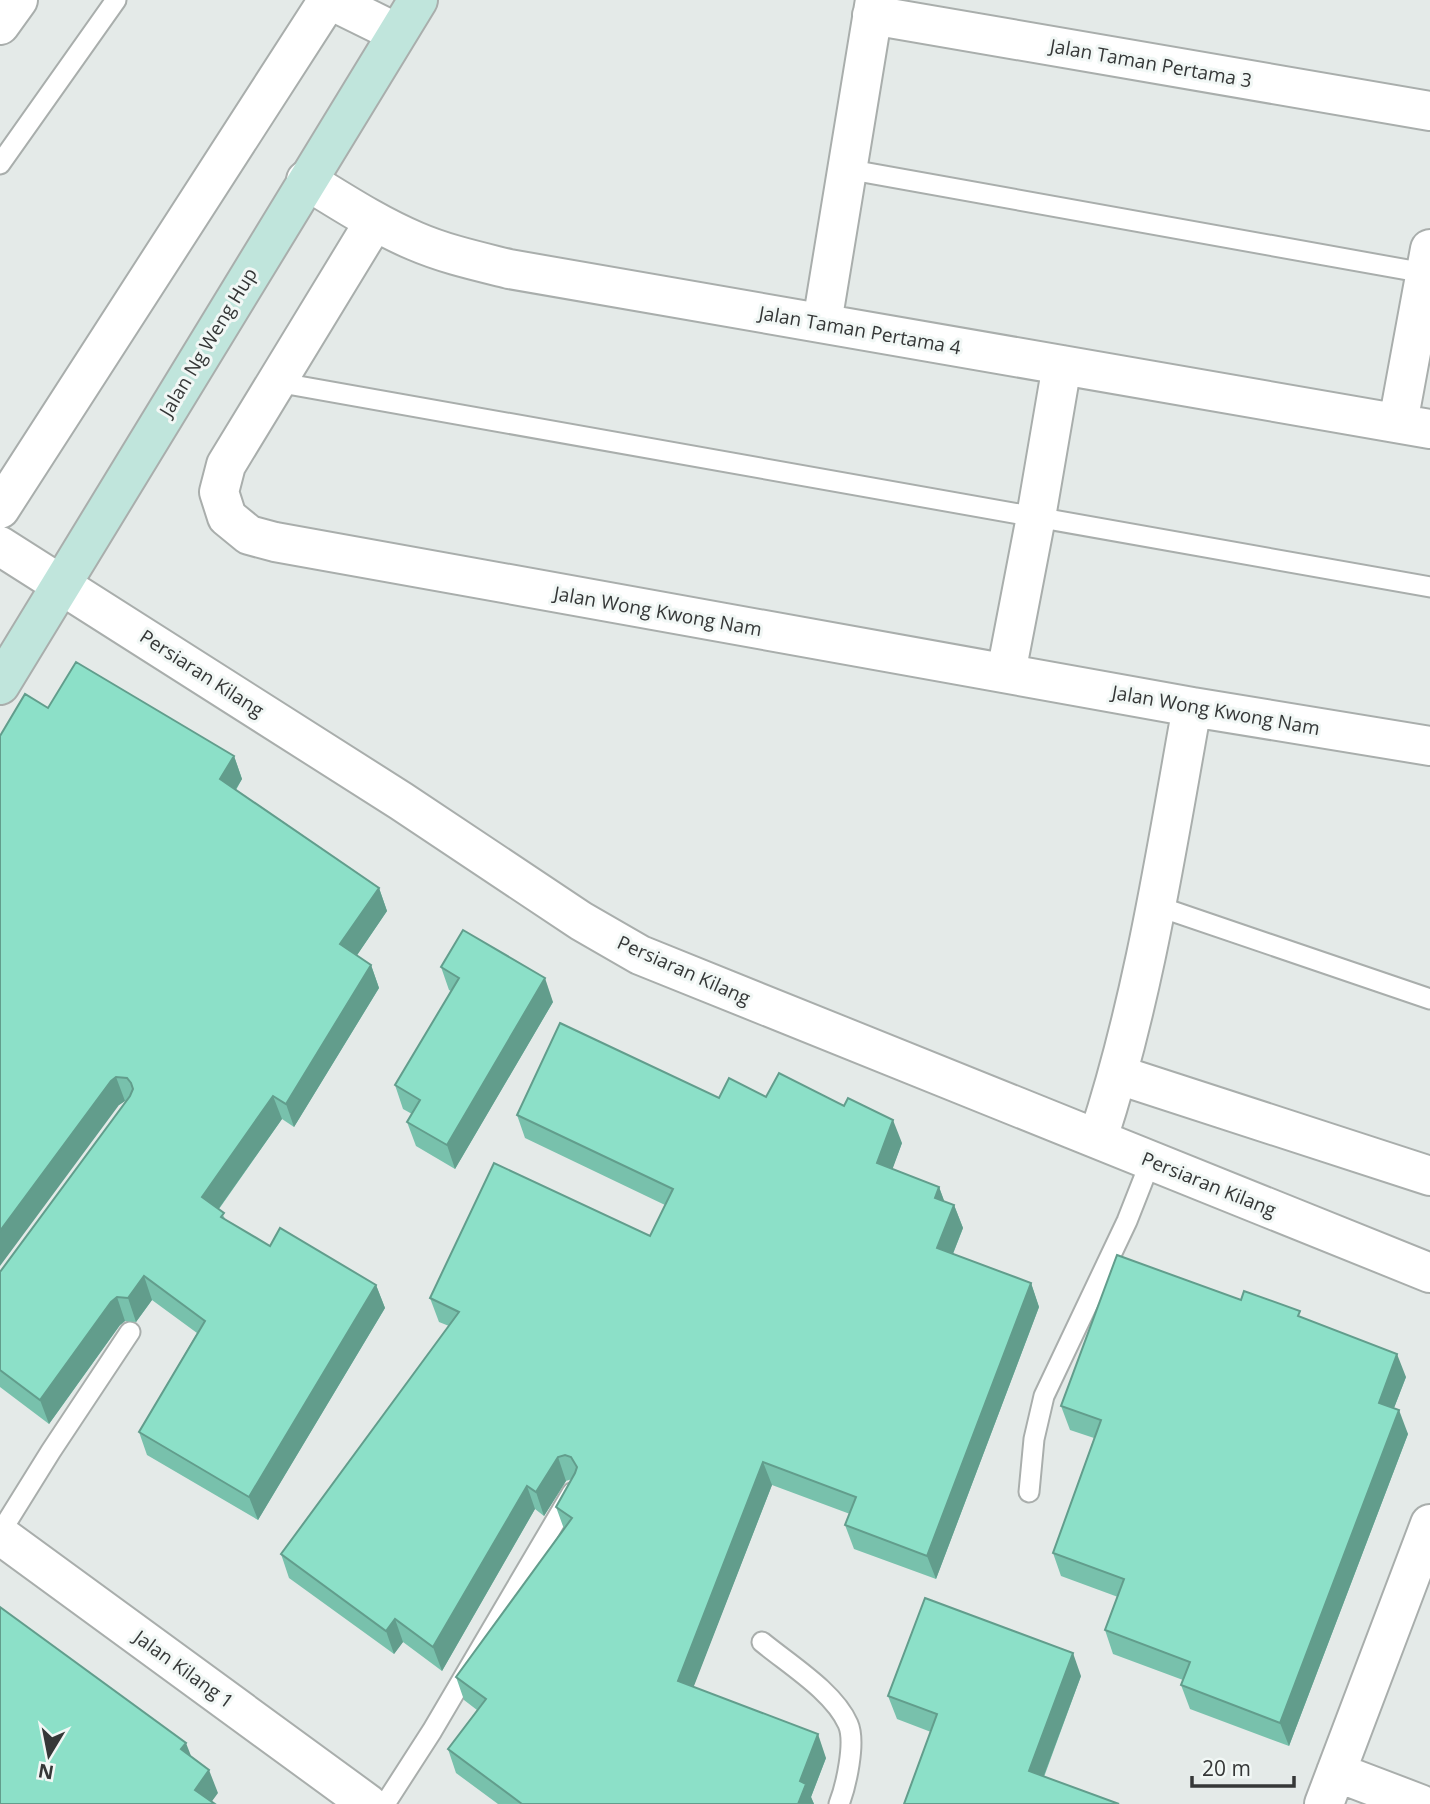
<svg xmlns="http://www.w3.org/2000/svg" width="1430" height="1804" viewBox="0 0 1430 1804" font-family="'Open Sans',sans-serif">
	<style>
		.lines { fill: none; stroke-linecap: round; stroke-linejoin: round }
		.service-casing { stroke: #a9aeac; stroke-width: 23 }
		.minor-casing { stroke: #a9aeac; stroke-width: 42 }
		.secondary-casing { stroke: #a9aeac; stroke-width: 42 }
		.service { stroke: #fff; stroke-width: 19 }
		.minor { stroke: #fff; stroke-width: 38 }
		.secondary { stroke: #c0e5dc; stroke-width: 38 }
		.wall { fill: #78c1ac }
		.shaded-wall { fill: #629d8c }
		.building { fill: #8ce0c8; stroke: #629d8c; stroke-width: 2 }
		.labels { text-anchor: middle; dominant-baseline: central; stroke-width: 6; stroke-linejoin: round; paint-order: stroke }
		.street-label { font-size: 19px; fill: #353737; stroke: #f1f7f5 }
	</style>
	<rect width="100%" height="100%" fill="#e4eae8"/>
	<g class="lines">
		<g class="service-casing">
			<path id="service" d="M0,164L116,0
				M846,169L1430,274
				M276,382L1430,587
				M1157,906L1430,999
				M1029,1492L1034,1439L1044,1396L1127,1221L1151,1160
				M0,1533L51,1451L130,1332
				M762,1642C790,1665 834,1692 848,1724C856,1742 846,1786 839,1804
				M385,1804L432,1731L572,1493"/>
		</g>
		<g class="minor-casing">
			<path id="minor" d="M330,0L397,33
				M872,15L1430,111
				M0,25L18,0
				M306,180C342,202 377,225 415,241C445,254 477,261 509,269L1430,429
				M374,222L226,465L219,492L227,517L249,535L275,542L1192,707L1430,746
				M822,323L875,0
				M1398,423L1430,249
				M0,509L328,0
				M0,546L401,801L581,921L640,955L1430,1273
				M1006,673L1036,517L1062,365
				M1119,1075L1430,1176
				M1098,1138C1144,998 1166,851 1192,707
				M0,1535L368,1804
				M1336,1772L1420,1804
				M1324,1804L1430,1524"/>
		</g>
		<g class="secondary-casing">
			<path id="secondary" d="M0,685L418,0"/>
		</g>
		<use href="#service" class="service"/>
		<use href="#minor" class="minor"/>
		<use href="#secondary" class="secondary"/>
	</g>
	<path class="wall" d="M48,708L234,756L242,779L236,790L379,888L387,911L357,955L371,965L379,988L294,1127L282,1119L219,1209L226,1220L270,1246L376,1285L385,1308L258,1520L147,1455L139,1432L197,1333L152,1300L136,1322L125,1321L120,1325L49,1424L0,1387V1272L127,1101H125L119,1105Z
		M441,967L553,1002L455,1169L416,1146L407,1122L412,1114L403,1109L395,1085L451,991L449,990Z
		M766,1097L902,1143L892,1169L939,1187L944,1201L954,1205L963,1228L953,1254L1031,1283L1039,1307L936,1579L854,1549L845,1525L850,1514L772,1485L693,1687L826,1758L811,1797L814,1804H498L456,1773L448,1749L477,1710L464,1700L456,1677L564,1529L556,1507L572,1479L566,1481L544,1516L535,1509L442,1671L403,1642L394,1654L289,1578L281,1554L449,1326L439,1322L430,1298L650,1236L665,1205L525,1138L517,1115L719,1098Z
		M1241,1300L1302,1318L1406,1377L1394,1408L1408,1434L1289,1746L1190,1709L1181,1685L1183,1680L1113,1654L1105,1630L1118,1597L1061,1576L1053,1553L1094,1438L1070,1430L1061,1406Z
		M1081,1676L1044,1777L904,1804L931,1732L897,1719L888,1696Z"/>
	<path class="shaded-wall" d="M234,756L242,779L228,802L220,779Z
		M379,888L387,911L349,967L340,944Z
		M371,965L379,988L294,1127L286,1104Z
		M545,978L553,1002L455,1169L447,1145Z
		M116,1077L125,1101L119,1105L0,1266V1231L111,1081Z
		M273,1096L282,1119L210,1221L202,1197Z
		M893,1120L902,1143L886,1187L877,1163Z
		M939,1187L948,1211L935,1198Z
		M954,1205L963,1228L946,1271L937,1248Z
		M144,1276L152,1300L136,1322L128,1298Z
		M1031,1283L1039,1307L936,1579L927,1556Z
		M376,1285L385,1308L258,1520L249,1497Z
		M117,1297L125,1321L120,1325L49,1424L40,1400L111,1302Z
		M1397,1354L1406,1377L1387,1426L1379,1403Z
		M1399,1410L1408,1434L1289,1746L1280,1723Z
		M558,1457L566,1481L544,1516L536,1492Z
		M763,1462L772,1485L687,1704L678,1681Z
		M527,1486L535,1509L442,1671L433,1647Z
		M395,1619L403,1642L394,1654L386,1631Z
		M1073,1653L1081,1676L1037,1794L1029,1771Z
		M818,1734L826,1758L811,1797L814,1804H798L800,1781Z
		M186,1743L195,1766L181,1749Z
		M209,1770L218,1793L210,1804L195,1790Z"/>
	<path class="building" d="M76,662L234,756L220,779L379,888L340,944L371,965L286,1104L273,1096L202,1197L224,1213L221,1217L270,1246L280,1228L376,1285L249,1497L139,1432L205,1321L144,1276L128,1298L117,1297L111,1302L40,1400L0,1370V1272L130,1096L133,1089L131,1083L127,1078L116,1077L111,1081L0,1231V736L25,694L48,708Z
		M463,930L545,978L447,1145L407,1122L420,1100L395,1085L459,978L441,967Z
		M560,1023L719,1098L729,1078L766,1097L779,1073L844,1106L848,1098L893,1120L877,1163L939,1187L935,1198L954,1205L937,1248L1031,1283L927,1556L845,1525L856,1497L763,1462L678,1681L818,1734L800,1781L806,1784L798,1804H522L448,1749L486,1699L456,1677L572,1518L556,1507L575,1473L577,1467L571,1457L565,1455L558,1457L536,1492L527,1486L433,1647L395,1619L386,1631L281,1554L459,1312L430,1298L494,1163L650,1236L673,1189L517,1115Z
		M1117,1255L1241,1300L1244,1291L1300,1311L1298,1316L1397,1354L1379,1403L1399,1410L1280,1723L1181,1685L1190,1662L1105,1630L1124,1579L1053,1553L1101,1420L1061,1406Z
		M925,1598L1073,1653L1029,1771L1119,1804H904L937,1714L888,1696Z
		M0,1607L186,1743L181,1749L209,1770L195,1790L215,1804H0Z"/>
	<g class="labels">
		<g class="street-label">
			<text transform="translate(1151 63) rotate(10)">Jalan Taman Pertama 3</text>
			<text transform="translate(860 330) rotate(10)">Jalan Taman Pertama 4</text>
			<text transform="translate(208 342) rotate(-59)">Jalan Ng Weng Hup</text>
			<text transform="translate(658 611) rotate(10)">Jalan Wong Kwong Nam</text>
			<text transform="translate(202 673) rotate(33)">Persiaran Kilang</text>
			<text transform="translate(1216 710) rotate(10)">Jalan Wong Kwong Nam</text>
			<text transform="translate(684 970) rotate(24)">Persiaran Kilang</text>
			<text transform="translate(1209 1184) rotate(22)">Persiaran Kilang</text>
			<text transform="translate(184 1669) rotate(36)">Jalan Kilang 1</text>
		</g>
	</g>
	<g transform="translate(49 1755) rotate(190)" stroke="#f1f7f5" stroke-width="5" paint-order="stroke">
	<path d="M0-5L12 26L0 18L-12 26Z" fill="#353737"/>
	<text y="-10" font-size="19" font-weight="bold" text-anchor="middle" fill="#353737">N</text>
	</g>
	<path d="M1192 1776v10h102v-10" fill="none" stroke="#353737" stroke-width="3.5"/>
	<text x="1202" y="1776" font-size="21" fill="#353737" stroke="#f1f7f5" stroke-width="5" paint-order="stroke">20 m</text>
</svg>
